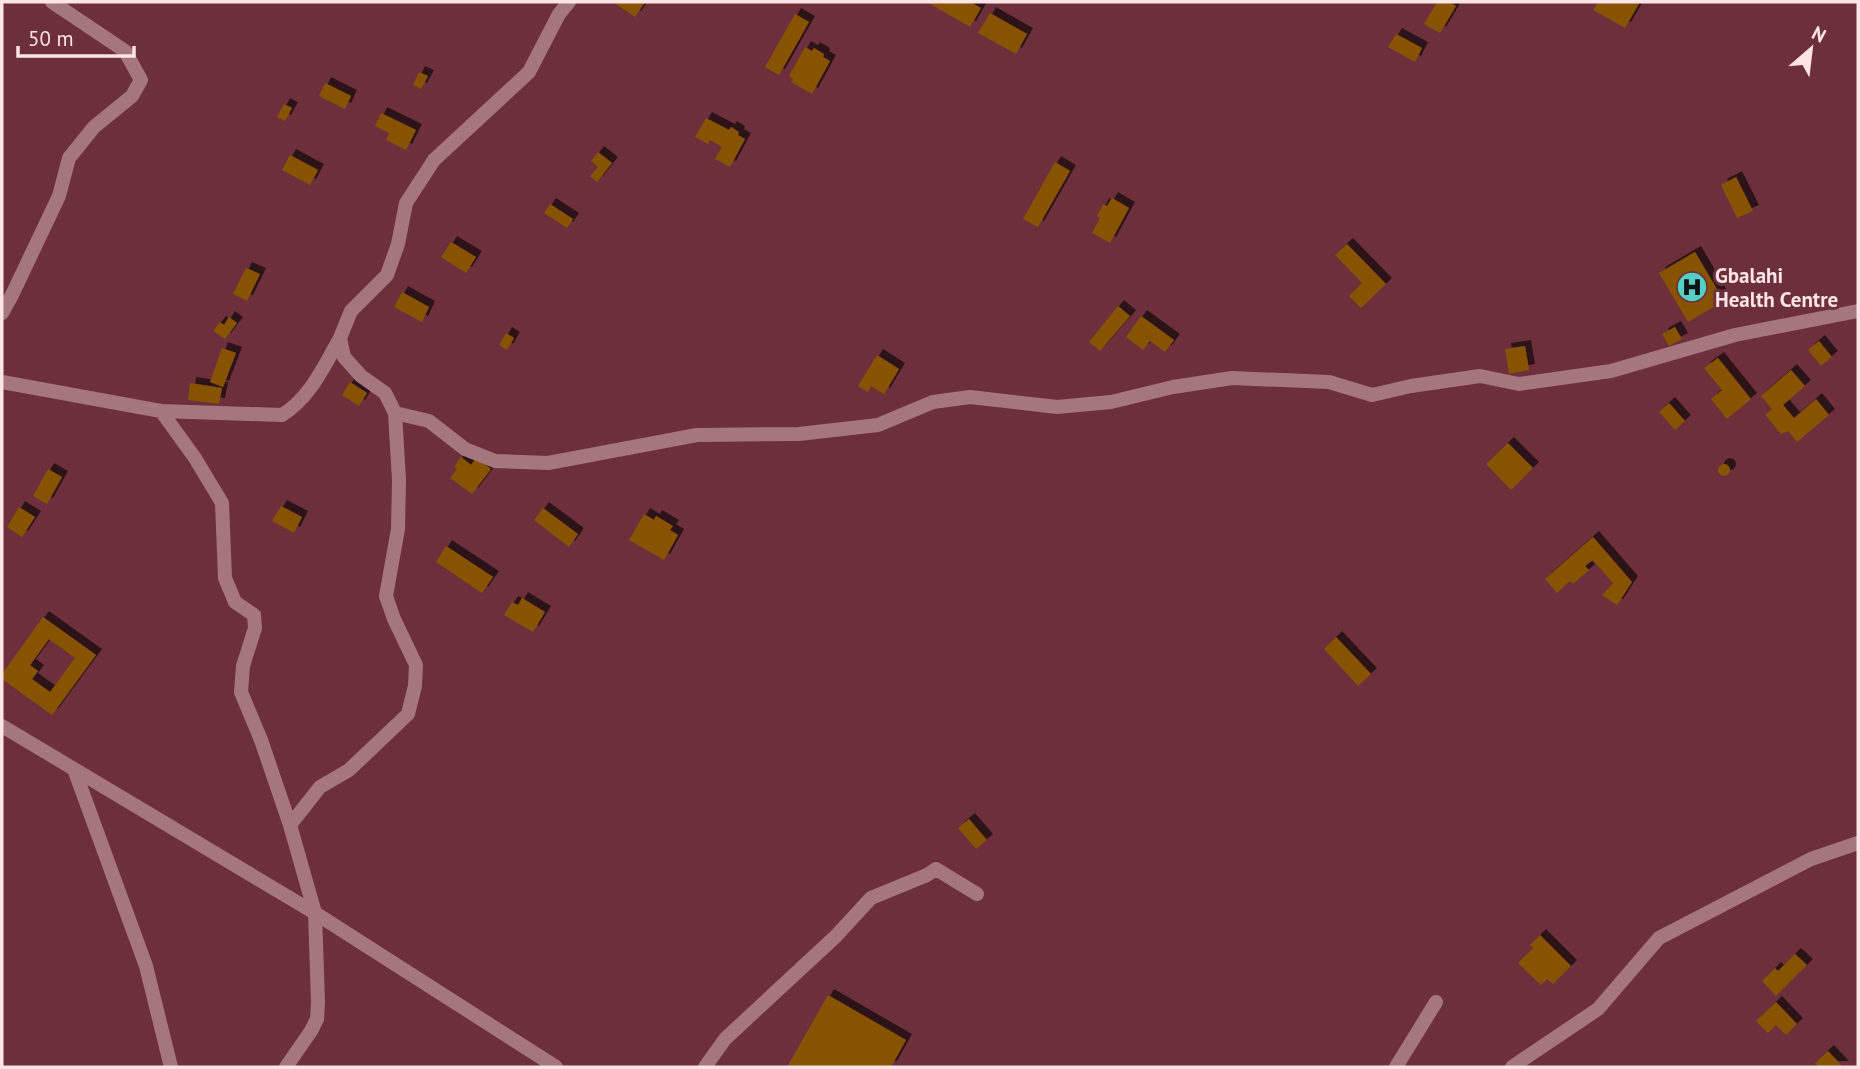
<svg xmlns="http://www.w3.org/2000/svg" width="1860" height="1069" viewBox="0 0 1860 1069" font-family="'PT Sans',sans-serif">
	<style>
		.building { fill: #875302; fill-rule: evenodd; filter: url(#shadow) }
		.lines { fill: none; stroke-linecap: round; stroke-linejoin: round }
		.minor { stroke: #a5767d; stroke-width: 14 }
		.tertiary { stroke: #a5767d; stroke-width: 14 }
		.labels { text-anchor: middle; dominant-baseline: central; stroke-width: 6; stroke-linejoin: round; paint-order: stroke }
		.poi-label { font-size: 21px; font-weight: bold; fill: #fce4e7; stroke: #6e2f3d; text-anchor: start }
	</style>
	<defs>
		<filter id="shadow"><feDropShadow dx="6" dy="-6" stdDeviation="0" flood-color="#0009"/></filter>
	</defs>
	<rect width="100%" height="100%" fill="#6e2f3d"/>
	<path class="building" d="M613,2H645L635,17Z
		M927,2H970L981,8L970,27Z
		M1437,2H1450L1456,6L1440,33L1424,24Z
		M1598,2H1640L1625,28L1593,10Z
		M990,13L1027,34L1016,54L978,33Z
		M795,14L809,22L779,75L765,67Z
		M1396,34L1422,48L1415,62L1388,47Z
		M805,47L812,51L814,48L824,54L823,57L830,61L812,94L791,82L793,79L789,76Z
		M419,72L428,76L421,89L413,85Z
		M325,83L351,96L345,109L319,96Z
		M284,104L292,108L285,121L277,117Z
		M381,113L416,130L406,150L386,140L389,133L375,126Z
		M706,118L729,130L731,127L739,132L738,135L745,139L730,167L715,159L722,147L710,140L708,144L695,137Z
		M598,152L612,163L597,182L590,176L598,167L591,161Z
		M290,155L318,170L310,185L282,170Z
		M1055,162L1070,171L1038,227L1023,219Z
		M1736,177L1753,211L1737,218L1721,185Z
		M1112,198L1129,208L1110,243L1092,233L1100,218L1097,216L1103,204L1107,206Z
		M550,204L573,219L567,228L544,213Z
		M451,242L476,257L466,273L441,257Z
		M1347,244L1386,284L1361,308L1349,296L1362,283L1335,255Z
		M1695,252L1724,301L1688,322L1659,273Z
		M246,268L260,274L247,301L233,294Z
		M402,292L429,307L422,322L394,307Z
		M1118,306L1130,316L1100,351L1089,342Z
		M1141,316L1174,340L1165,352L1150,341L1143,350L1126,337Z
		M229,317L237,323L225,339L213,331L220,322L224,325Z
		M1675,327L1682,339L1669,346L1662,334Z
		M506,333L514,338L507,350L499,345Z
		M1819,341L1832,357L1821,366L1808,350Z
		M1525,346L1529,370L1509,374L1505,349Z
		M222,348L236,353L223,387L210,382Z
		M877,355L899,369L884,394L871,386L868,392L858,386Z
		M1718,358L1751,399L1727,419L1711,399L1722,390L1704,368Z
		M1791,370L1805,386L1783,405L1794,418L1816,399L1829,415L1797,442L1788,431L1781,434L1765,415L1772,409L1761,396Z
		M350,382L367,393L359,406L342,395Z
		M190,383L222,388L219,404L188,400Z
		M1669,403L1685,421L1675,430L1659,412Z
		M1508,443L1533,468L1511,490L1486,464Z
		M461,457L471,465L476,458L491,469L472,494L450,478L457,469L454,467Z
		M1718 470a6 6 0 1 1 12 0a6 6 0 1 1-12 0Z
		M48,469L62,477L47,504L33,496Z
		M281,506L302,517L294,533L272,521Z
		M19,507L35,517L22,537L7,527Z
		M543,508L578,534L569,547L534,520Z
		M644,514L654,520L656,516L673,526L670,530L678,535L664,560L629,540Z
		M1593,537L1632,582L1617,605L1602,595L1613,583L1593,560L1585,566L1589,570L1573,584L1570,581L1557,593L1545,579Z
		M446,546L493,577L482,593L436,562Z
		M522,598L545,612L533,632L504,615L512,602L518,605Z
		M43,617L96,655L52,715L2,679V674ZM49,639L75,658L50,692L32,679L38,671L30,665Z
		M1336,637L1371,674L1358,686L1324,649Z
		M969,819L987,840L976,849L958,828Z
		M1540,935L1571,966L1553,984L1547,979L1541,985L1518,963L1533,948L1530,945Z
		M1795,954L1807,965L1776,996L1762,981L1775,968L1778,971Z
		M828,995L906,1040L891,1067H787Z
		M1776,1002L1797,1024L1786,1035L1776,1025L1768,1033L1756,1021Z
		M1828,1051L1843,1067H1819L1815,1063Z"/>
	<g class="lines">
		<path class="minor" d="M2,313L12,295L59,196L69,158L94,127L132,96L141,80L125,51L52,2
			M2,382L161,411L282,415C310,398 324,366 340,338
			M161,411L195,458L222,503L225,578L235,602L254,615L255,628L243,666L241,692L261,740L290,825
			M395,413L429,421L465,449L495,461L548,463L697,435L799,434L878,425L933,402L970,397L1057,407L1111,402L1173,387L1232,378L1329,382L1372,395L1411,386L1480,376L1519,384L1611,371L1735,335L1858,311
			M74,769L146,966L171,1067
			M286,1067L311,1031L317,1019L318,1002L315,913L290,825L320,787L349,770L408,714L415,686L416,665L394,619L386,596L398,529L399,480L395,413L385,393L361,376L344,357L340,338L351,311L387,275L398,244L406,203L434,160L529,72L559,14L569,2
			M705,1067L725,1039L836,936L871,898L927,875L936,869L977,894
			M1396,1067L1436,1002
			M1512,1067L1598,1009L1659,938L1811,859L1858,843"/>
		<path class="tertiary" d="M2,726L315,913L556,1067"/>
	</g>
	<defs>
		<g id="hospital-disc" transform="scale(1.575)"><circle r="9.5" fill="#55cec5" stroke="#6e2f3d"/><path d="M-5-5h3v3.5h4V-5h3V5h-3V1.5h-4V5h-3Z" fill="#111"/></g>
	</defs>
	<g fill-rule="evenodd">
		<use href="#hospital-disc" x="1692" y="287"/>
	</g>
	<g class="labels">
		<g class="poi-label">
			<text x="1715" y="275">Gbalahi<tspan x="1715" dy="24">Health Centre</tspan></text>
		</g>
	</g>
	<rect width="1860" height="1069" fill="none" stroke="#fce4e7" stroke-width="7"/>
	<g transform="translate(1811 49) rotate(28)" stroke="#6e2f3d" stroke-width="5" paint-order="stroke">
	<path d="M0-5L12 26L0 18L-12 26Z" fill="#fce4e7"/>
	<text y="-10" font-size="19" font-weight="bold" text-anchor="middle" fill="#fce4e7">N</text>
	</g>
	<path d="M18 46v10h116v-10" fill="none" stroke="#fce4e7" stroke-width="3.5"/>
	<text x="28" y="46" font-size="21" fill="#fce4e7" stroke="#6e2f3d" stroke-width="5" paint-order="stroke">50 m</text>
</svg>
